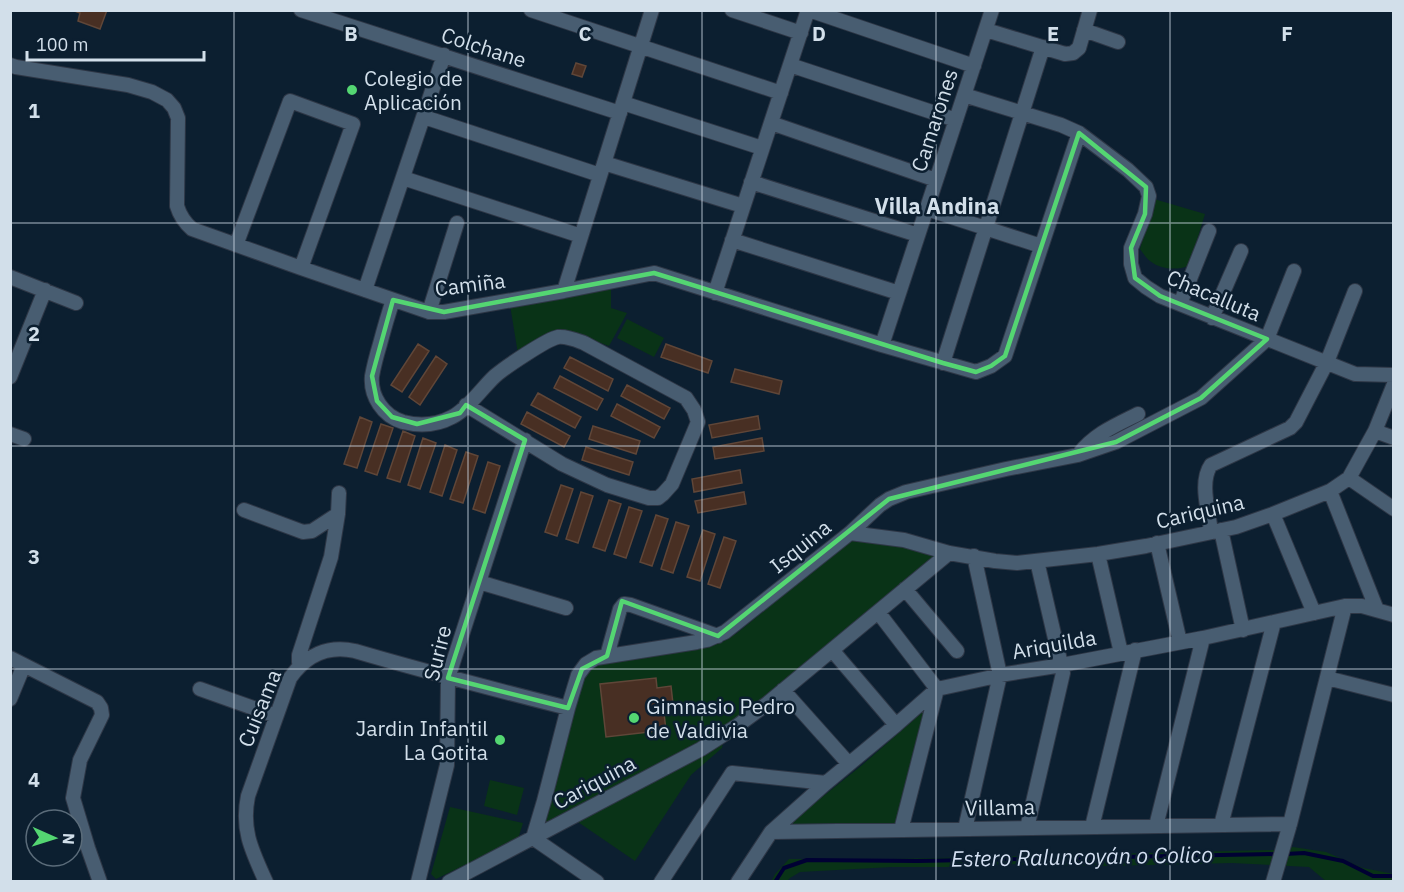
<svg xmlns="http://www.w3.org/2000/svg" width="1404" height="892" viewBox="0 0 1404 892" font-family="'IBM Plex Sans',sans-serif">
	<style>
		.green { fill: #093317 }
		.lines { fill: none; stroke-linecap: round; stroke-linejoin: round }
		.stream { stroke: #003; stroke-width: 4 }
		.building { fill: #482f23; stroke: #5f4638; stroke-width: 1.5 }
		.minor-casing { stroke: #2e3746; stroke-width: 16 }
		.minor { stroke: #485d71; stroke-width: 14 }
		.marked { fill: none; stroke: #54d672; stroke-width: 4.5; stroke-linejoin: round }
		.grid { fill: none; stroke: #d2dfea; stroke-width: 1.5; stroke-opacity: 0.55 }
		.poi-dot { fill: #54d672; stroke: #0c1f30; stroke-width: 2 }
		.labels { text-anchor: middle; dominant-baseline: central; stroke-width: 5; stroke-linejoin: round; paint-order: stroke }
		.street-label { font-size: 21px; fill: #d2dfea; stroke: #0c1f30 }
		.poi-label { font-size: 21px; fill: #d2dfea; stroke: #0c1f30; text-anchor: start }
		.neighbourhood-label { font-size: 22px; font-weight: bold; fill: #d2dfea; stroke: #0c1f30 }
		.water-label { font-size: 22px; font-style: italic; fill: #d3dff1; stroke: #0c1f30 }
		.grid-label { font-size: 20px; text-anchor: middle; font-weight: bold; fill: #d2dfea; stroke: #0c1f30; stroke-width: 5; stroke-linejoin: round; paint-order: stroke }
	</style>
	<rect width="100%" height="100%" fill="#0c1f30"/>
	<path class="green" d="M1154,199L1205,214L1189,266C1177,270 1161,270 1150,261C1146,258 1143,253 1140,249Z
		M611,289V308L627,313L609,346L571,332L518,354L510,305Z
		M627,319L664,338L654,357L617,338Z
		M852,539L876,540L940,554L894,595L726,728L722,748L691,775L635,861L575,820L540,828L573,711L585,677L591,668L599,664L711,646L722,642L737,633Z
		M925,710L897,823L793,824L792,819L801,814L861,766Z
		M490,780L524,788L517,815L484,806Z
		M450,807L523,823L518,839L436,879L431,874Z
		M1293,847L1326,852L1363,868L1394,874L1393,881L1327,882L1309,867L1232,863L1105,866L1003,864L947,867H892L800,872L790,878L787,881L771,882L775,874L789,859H892L1274,850L1288,849Z"/>
	<g class="lines">
		<path class="stream" d="M1285,854L1304,853L1343,861L1373,876H1394
			M775,882L784,868L807,860L917,861L1277,854"/>
	</g>
	<path class="building" d="M72,10H107L100,29L78,21L80,13Z
		M576,63L586,66L582,77L572,74Z
		M418,344L429,351L402,392L391,385Z
		M666,344L712,361L708,373L661,357Z
		M436,356L447,364L420,405L409,397Z
		M570,357L613,379L608,391L564,368Z
		M735,369L782,381L779,394L731,382Z
		M560,376L603,399L597,410L554,388Z
		M627,385L670,408L664,419L621,396Z
		M538,393L581,417L575,428L531,405Z
		M617,404L660,427L654,438L611,416Z
		M527,412L570,436L564,447L521,424Z
		M758,416L760,429L712,438L709,425Z
		M360,417L372,422L357,468L344,464Z
		M381,424L393,428L377,475L365,471Z
		M593,426L640,441L636,454L589,439Z
		M403,431L415,436L400,482L387,478Z
		M423,438L436,443L420,489L408,485Z
		M762,438L764,451L715,459L713,447Z
		M445,445L457,450L442,496L430,492Z
		M586,447L633,462L629,475L582,460Z
		M466,452L478,456L463,503L450,499Z
		M488,462L500,466L485,513L473,509Z
		M740,470L742,483L694,492L692,479Z
		M561,485L573,489L557,536L545,532Z
		M581,492L593,496L578,543L566,539Z
		M744,492L746,504L698,513L695,501Z
		M609,500L621,504L605,551L593,547Z
		M629,507L642,511L626,558L614,554Z
		M656,515L668,519L652,566L640,562Z
		M676,522L689,526L673,573L661,569Z
		M703,530L715,534L700,581L687,577Z
		M724,537L736,541L720,588L708,584Z
		M656,678L657,688L671,686L673,704L663,705L666,730L606,737L600,684Z"/>
	<g class="lines">
		<g class="minor-casing">
			<path id="minor" d="M301,10L620,113
				M531,10L781,93
				M732,10L801,33
				M809,10L974,66
				M986,30L1065,54L1073,53L1079,48L1090,10
				M1084,30L1118,42
				M10,65L16,67L128,85L152,92L167,100L174,108L178,118L177,206C180,216 184,222 192,229L301,268L429,312H444L564,291L654,273L882,345L976,372L991,366L1005,356L1079,133
				M790,65L956,120
				M964,95L1061,125L1079,133L1128,170L1146,187L1149,196L1145,214L1131,248V264L1135,278L1146,287L1160,296L1355,374L1394,375
				M623,103L762,148
				M424,117L600,175
				M771,123L936,180
				M604,163L743,206
				M403,178L581,236
				M751,182L918,235
				M927,209L1041,246
				M732,240L899,293
				M236,245L290,101L353,124L301,268
				M10,277L76,303
				M365,290L444,55
				M564,291L652,10
				M715,293L808,10
				M393,300C388,315 384,329 380,344C377,354 374,365 372,376C370,396 383,416 403,422C419,426 437,425 452,417C468,409 482,388 495,376C504,368 547,339 558,337C567,336 576,340 584,343L686,398L694,410L698,422L672,484L663,494L658,498H649L607,485L562,464L466,405
				M1180,304L1209,231
				M429,312L457,223
				M1212,318L1241,251
				M882,345L992,10
				M943,363L1043,47
				M10,377L45,290
				M1375,431L1394,438
				M10,434L24,439
				M1079,454C1094,434 1116,425 1138,414
				M1349,478L1394,509
				M1330,491L1377,610
				M244,510L303,532L312,531L338,514
				M1273,514L1314,613
				M1221,530L1243,630
				M1211,532C1209,512 1199,482 1211,465L1290,428L1296,422L1327,362L1355,291
				M850,533L904,540L949,553L995,561L1017,563L1098,554L1146,546L1236,527L1273,514L1330,491L1349,478L1375,431L1394,384
				M1157,543L1180,642
				M1098,554L1121,653
				M479,582L566,608
				M905,589L957,651
				M878,612L937,689L901,830
				M832,650L896,725
				M607,656L620,609L624,604L631,605L718,636
				M10,658L97,702L101,708L102,715L80,760L73,798L88,848L100,882
				M300,665L299,662V655L331,557L338,514L339,493
				M1327,678L1394,695
				M200,689L276,716
				M783,690L849,764
				M10,699L24,665
				M1221,825L1274,622
				M1156,826L1203,638
				M1092,827L1135,650
				M1027,828L1063,673L1037,561
				M965,829L1000,675L974,556
				M771,832L1290,824
				M533,838L544,801L568,708L578,675L586,664L596,658L697,642L707,640L725,632L850,533L880,505L889,499L906,492L1006,469L1078,455L1116,442L1201,398L1267,339L1294,271
				M533,838L597,882
				M266,882C252,851 241,830 248,796L290,678C306,655 328,645 355,651C426,672 497,690 568,708
				M418,882L447,765L448,678L525,440
				M449,882L701,749L737,726L768,703L949,553
				M661,882L732,773L826,783
				M738,882L771,832L826,783L896,725L937,689L1006,674L1062,665L1203,638L1345,606H1362L1394,615
				M1273,882L1290,824L1345,606"/>
		</g>
		<use href="#minor" class="minor"/>
	</g>
	<path class="marked" d="M1079,133L1146,187L1145,214L1131,248L1135,278L1160,296L1267,339L1201,398L1116,442L889,499L718,636L622,601L607,656L582,669L568,708L448,678L525,440L466,405L460,413L417,424L392,417L377,401L372,376L393,300L444,312L654,273L943,363L976,372L991,366L1005,356Z"/>
	<path class="grid" d="M234,10V882M468,10V882M702,10V882M936,10V882M1170,10V882M10,223H1394M10,446H1394M10,669H1394"/>
	<g class="poi-dot">
		<circle cx="352" cy="90" r="6"/>
		<circle cx="634" cy="718" r="6"/>
		<circle cx="500" cy="740" r="6"/>
	</g>
	<g class="labels">
		<g class="street-label">
			<text transform="translate(484 47) rotate(18)">Colchane</text>
			<text transform="translate(934 120) rotate(-72)">Camarones</text>
			<text transform="translate(470 284) rotate(-7)">Camiña</text>
			<text transform="translate(1214 295) rotate(23)">Chacalluta</text>
			<text transform="translate(1200 511) rotate(-13)">Cariquina</text>
			<text transform="translate(800 546) rotate(-39)">Isquina</text>
			<text transform="translate(1054 644) rotate(-10)">Ariquilda</text>
			<text transform="translate(437 653) rotate(-76)">Surire</text>
			<text transform="translate(259 708) rotate(-68)">Cuisama</text>
			<text transform="translate(594 782) rotate(-28)">Cariquina</text>
			<text transform="translate(1000 807) rotate(-1)">Villama</text>
		</g>
		<g class="poi-label">
			<text x="364" y="78">Colegio de<tspan x="364" dy="24">Aplicación</tspan></text>
			<text x="646" y="706">Gimnasio Pedro<tspan x="646" dy="24">de Valdivia</tspan></text>
			<text x="488" y="728" text-anchor="end">Jardin Infantil<tspan x="488" dy="24">La Gotita</tspan></text>
		</g>
		<g class="neighbourhood-label">
			<text x="937" y="205">Villa Andina</text>
		</g>
		<g class="water-label">
			<text transform="translate(1082 856) rotate(-1)">Estero Raluncoyán o Colico</text>
		</g>
	</g>
	<g class="grid-label">
		<text x="351" y="41">B</text>
		<text x="585" y="41">C</text>
		<text x="819" y="41">D</text>
		<text x="1053" y="41">E</text>
		<text x="1287" y="41">F</text>
		<text x="34" y="118">1</text>
		<text x="34" y="341">2</text>
		<text x="34" y="564">3</text>
		<text x="34" y="787">4</text>
	</g>
	<rect width="1404" height="892" fill="none" stroke="#d2dfea" stroke-width="24"/>
	<g transform="translate(54 838) rotate(93)"><circle r="28" fill="#0c1f30" stroke="#5b6c7a" stroke-width="1.5"/>
	<path d="M0-4.5L10 22L0 15L-10 22Z" fill="#54d672"/>
	<text y="-9" font-size="16" font-weight="bold" text-anchor="middle" fill="#d2dfea">N</text>
	</g>
	<path d="M27 51v9h177v-9" fill="none" stroke="#d2dfea" stroke-width="3"/>
	<text x="36" y="51" font-size="18" fill="#d2dfea" stroke="#0c1f30" stroke-width="4.5" paint-order="stroke">100 m</text>
</svg>
